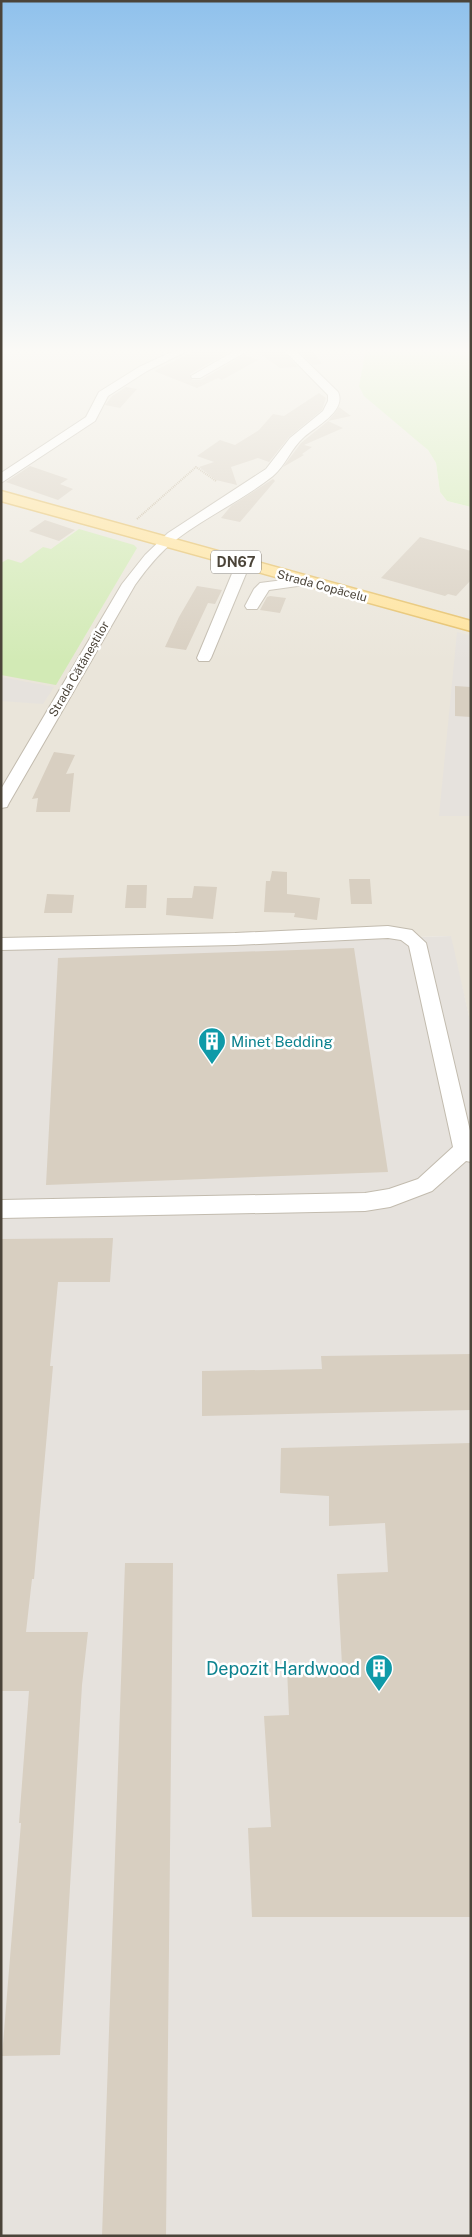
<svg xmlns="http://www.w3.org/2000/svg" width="472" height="2237" viewBox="0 0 472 2237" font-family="'Public Sans',sans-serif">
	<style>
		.residential { fill: #eae5da }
		.industrial { fill: #e6e2dd }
		.green { fill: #d2eab5 }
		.building { fill: #d8cfc1 }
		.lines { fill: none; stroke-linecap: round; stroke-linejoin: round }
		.minor-casing { stroke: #c2bbae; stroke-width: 2 }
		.major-casing { stroke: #e6c16a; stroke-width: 3 }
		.path { stroke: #c4b79f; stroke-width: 2; stroke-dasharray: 1 1; stroke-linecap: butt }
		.minor { fill: #fff; fill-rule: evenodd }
		.major { fill: #ffe39c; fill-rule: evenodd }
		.labels { text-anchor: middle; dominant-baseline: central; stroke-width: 5; stroke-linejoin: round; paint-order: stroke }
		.far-street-label { font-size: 12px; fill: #4b4439; stroke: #fff }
		.shield { fill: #fff; stroke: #817c74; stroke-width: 1 }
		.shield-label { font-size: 14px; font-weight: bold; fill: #4b4439 }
		.culture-label { font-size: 15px; fill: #0d838f; stroke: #fff; text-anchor: start }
		.near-culture-label { font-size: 18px; fill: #0d838f; stroke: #fff; text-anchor: end }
	</style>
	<rect width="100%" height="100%" fill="#f6f3ec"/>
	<path class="residential" d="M1,349H366L365,359L411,433L428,450L436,463L440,492L447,501L471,507V1025L450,936L1,949Z"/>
	<path class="industrial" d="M457,632L471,636V816H439Z
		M1,677L54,687L43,704L1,701Z
		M451,936L471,1025V2236H1V949Z"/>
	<path class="green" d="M366,349H471V507L447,501L440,492L436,463L428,450L364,396L359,386Z
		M79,529L134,545L137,548L56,685L1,675V563L8,559L21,563L43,547L51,549Z"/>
	<path class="building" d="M198,349H224L231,351L190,374L192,380H201L244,355L258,360L222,380L218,378L197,388L154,371Z
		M253,349H281L298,367L280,368Z
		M297,349H311L322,364L313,365Z
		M126,387L137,389L120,408L105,405L112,396Z
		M319,393L326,398L322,410L289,437L269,462L258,458L231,467L237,485L216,480L199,467L214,462L197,456L220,440L235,445L259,430L273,414L284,416Z
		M339,407L351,416L328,421L335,413Z
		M328,421L343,428L304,445L312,447L302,454L304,455L283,467L301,443Z
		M30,466L68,479L60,484L73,489L58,500L6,482Z
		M273,479L275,481L240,522L221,518L231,506Z
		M45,520L75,530L59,541L29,531Z
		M420,537L471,551V580L456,596L448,594L445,596L381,578Z
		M197,586L222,590L215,604L208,603L186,650L165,647L179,617Z
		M270,596L286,598L280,613L260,610L267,597Z
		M455,686L471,687V717L455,716Z
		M54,752L75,755L66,774L74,773L70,812H36L38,798L32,799Z
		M272,871L287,872V894L320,898L317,920L294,917L295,913L264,912L266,881H270Z
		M349,879H370L372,904H351Z
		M127,885H147L146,908H125Z
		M194,886L217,887L213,919L166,915L167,898H192Z
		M47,894L74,895L72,913H44Z
		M354,948L388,1172L46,1185L58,958Z
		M113,1238L110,1282H58L50,1366H53L34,1579H32L26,1632H88L82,1685L60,2055L2,2056L21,1823H19L29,1691H1V1239Z
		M471,1354V1410L202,1416V1371L322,1369L321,1356Z
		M471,1443V1917H252L248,1828L271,1827L264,1716L289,1715L287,1668L342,1665L337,1574L388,1572L385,1523L329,1526V1496L280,1493L281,1448Z
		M125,1563H173L166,2236H102Z"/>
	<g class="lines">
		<g class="minor-casing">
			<path id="minor" d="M178,349H191L147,371L108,396L95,421L1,483V473L86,417L99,392L139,367Z
				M238,349H251L200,378H192L191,376Z
				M283,349H294L338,392C347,411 315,427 304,437C291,448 286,465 273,476C243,500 207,516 177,539C160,552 147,568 135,585L9,803L7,807L1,808V789L122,584L145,555L168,533L266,469L290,438L323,411L328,401V395Z
				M243,560L250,564L211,658L209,661H199L197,658L236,564Z
				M307,577L314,581L312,584L269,590L257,609H247L245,606L254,589L260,583Z
				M388,926L412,930L426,943L471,1135V1162L466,1161L432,1191L390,1207L365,1211L1,1218V1200L365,1193L389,1189L418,1179L453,1147L409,946L401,940L388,938L235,945L1,950V938L235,933Z"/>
		</g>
		<g class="major-casing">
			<path id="major" d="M1,491L471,621V631L1,501Z"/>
		</g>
		<path class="path" d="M137,519L196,467L216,481"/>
		<use href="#minor" class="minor"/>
		<use href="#major" class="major"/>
	</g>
	<linearGradient id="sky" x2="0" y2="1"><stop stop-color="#8fc1ec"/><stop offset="0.53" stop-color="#fbfaf6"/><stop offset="1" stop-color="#fbfaf6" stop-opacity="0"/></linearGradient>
	<rect width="472" height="662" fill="url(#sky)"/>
	<defs>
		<g id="building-pin" transform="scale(1.4375)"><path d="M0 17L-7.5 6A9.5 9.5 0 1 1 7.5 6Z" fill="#0f9aa8" stroke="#fff"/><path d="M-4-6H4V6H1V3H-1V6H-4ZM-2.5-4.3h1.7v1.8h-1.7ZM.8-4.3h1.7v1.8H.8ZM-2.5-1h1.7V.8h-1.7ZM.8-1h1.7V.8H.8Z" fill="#fff"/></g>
	</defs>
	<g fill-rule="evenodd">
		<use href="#building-pin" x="212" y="1041"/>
		<use href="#building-pin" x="379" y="1668"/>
	</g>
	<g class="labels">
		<g class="far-street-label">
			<text transform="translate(322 586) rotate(15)">Strada Copăcelu</text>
			<text transform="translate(79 669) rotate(-60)">Strada Cătăneștilor</text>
		</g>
		<rect class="shield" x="211" y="550.5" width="50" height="23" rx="4"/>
		<g class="shield-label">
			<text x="236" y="562">DN67</text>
		</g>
		<g class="culture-label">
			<text x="231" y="1041">Minet Bedding</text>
		</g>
		<g class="near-culture-label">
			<text x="360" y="1668">Depozit Hardwood</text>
		</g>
	</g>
	<rect width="472" height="2237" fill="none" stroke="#4b4439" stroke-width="5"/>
</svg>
